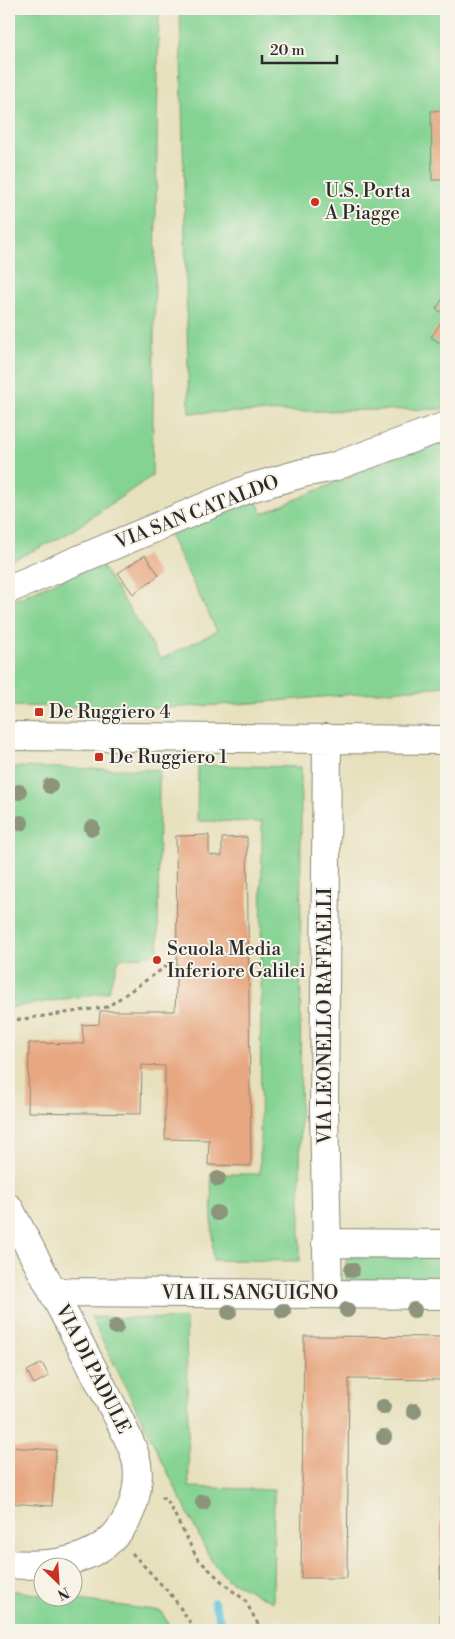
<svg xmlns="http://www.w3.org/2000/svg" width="455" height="1639" viewBox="0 0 455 1639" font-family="'Libre Bodoni',serif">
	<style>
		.green { fill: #84d393; stroke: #587f5f }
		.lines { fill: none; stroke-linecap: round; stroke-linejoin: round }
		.stream { stroke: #5cc3d9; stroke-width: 8 }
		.building { fill: #e7a781 }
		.minor-casing { stroke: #898674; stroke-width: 30 }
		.path { stroke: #898674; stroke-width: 3; stroke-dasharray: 4 4; stroke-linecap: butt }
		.minor { stroke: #fff; stroke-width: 28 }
		.tree { fill: #8c947b }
		.poi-dot { fill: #c8321e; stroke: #f7f3e8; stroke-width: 2 }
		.labels { text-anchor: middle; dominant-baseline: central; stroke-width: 4; stroke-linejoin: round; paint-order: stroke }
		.poi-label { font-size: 19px; fill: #2b2b2b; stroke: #f7f3e8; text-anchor: start }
		.street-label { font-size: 19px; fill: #2b2b2b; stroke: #f7f3e8 }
	</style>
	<rect width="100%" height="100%" fill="#f7f3e8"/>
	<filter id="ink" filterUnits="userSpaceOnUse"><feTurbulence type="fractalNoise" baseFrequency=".02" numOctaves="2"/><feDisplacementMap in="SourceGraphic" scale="10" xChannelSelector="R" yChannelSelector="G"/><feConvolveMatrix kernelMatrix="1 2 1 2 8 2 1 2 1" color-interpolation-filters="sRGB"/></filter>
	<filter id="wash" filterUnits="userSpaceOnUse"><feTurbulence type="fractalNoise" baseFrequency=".0096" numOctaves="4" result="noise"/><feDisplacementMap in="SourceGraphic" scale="20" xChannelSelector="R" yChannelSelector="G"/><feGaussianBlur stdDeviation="1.12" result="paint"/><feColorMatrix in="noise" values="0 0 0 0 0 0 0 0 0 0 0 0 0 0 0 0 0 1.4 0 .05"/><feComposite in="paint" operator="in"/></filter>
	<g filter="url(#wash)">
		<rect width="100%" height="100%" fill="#e7e0bd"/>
		<path class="green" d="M9,9H159L152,476L64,536L9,562Z
			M180,9H446V396L444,409L189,413Z
			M446,435V686L254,703L164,708L9,706V602L100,563L161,659L217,631L168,533L255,497L262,514Z
			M198,765L301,767L300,1261L213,1260L211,1174H260L262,822L197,821Z
			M9,767L159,770L158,954L119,959L108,992L9,1008Z
			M446,1256V1287H346V1257Z
			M91,1317L186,1319L189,1487L274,1490L273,1602L228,1580L211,1560Z
			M9,1590L42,1595V1596L56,1597L161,1611L172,1630H9Z"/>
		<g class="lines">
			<path class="stream" d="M214,1602L223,1630"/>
		</g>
		<g id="blocks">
			<path class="building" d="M446,110V180H432L431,111Z
				M446,294V347L431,337L446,315L436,309Z
				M145,555L159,575L133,594L118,573Z
				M209,835V855L222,856V838L247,837L251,1166L208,1165L209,1140L165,1139V1066L142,1065L141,1114L28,1112L29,1043L84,1044L82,1025L99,1024L100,1011H175L177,959L176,836Z
				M304,1336L446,1337V1380L349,1379L347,1578H301Z
				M42,1363L49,1376L34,1384L27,1371Z
				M9,1447L56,1450L52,1506L9,1503Z
				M441,1499H446V1630H440Z"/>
		</g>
	</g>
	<g filter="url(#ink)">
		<use href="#blocks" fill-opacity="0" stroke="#898674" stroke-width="1"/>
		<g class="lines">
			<g class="minor-casing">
				<path id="minor" d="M9,589L250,488L303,473L333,467L446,426
					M9,736L446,740
					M327,738L324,1111L328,1294
					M9,1208L120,1421C126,1435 135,1449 137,1464C139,1476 137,1490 134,1501C117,1559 61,1568 9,1564
					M326,1243L446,1244
					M54,1292L446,1295"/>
			</g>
			<path class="path" d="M9,1021L107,1007L177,959
				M161,1498H166L197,1558L230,1589L245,1600L261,1630
				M132,1553L173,1597L195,1630"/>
			<use href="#minor" class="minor"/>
		</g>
		<g class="tree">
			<circle cx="50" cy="786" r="8"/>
			<circle cx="19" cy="792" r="8"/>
			<circle cx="21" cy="823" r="8"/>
			<circle cx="92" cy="828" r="8"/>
			<circle cx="218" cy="1179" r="8"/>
			<circle cx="217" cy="1213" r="8"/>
			<circle cx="352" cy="1270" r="8"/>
			<circle cx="347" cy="1310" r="8"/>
			<circle cx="414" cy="1310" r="8"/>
			<circle cx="283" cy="1311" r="8"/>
			<circle cx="229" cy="1312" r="8"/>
			<circle cx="116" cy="1327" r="8"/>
			<circle cx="383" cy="1407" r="8"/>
			<circle cx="414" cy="1411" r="8"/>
			<circle cx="384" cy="1437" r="8"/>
			<circle cx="203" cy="1502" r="8"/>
		</g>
	</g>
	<g class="poi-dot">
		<circle cx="315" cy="202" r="5"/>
		<rect x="34" y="707" width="10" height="10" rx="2.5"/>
		<rect x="94" y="752" width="10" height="10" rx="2.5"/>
		<circle cx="157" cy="960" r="5"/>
	</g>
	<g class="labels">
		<g class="poi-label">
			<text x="325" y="191">U.S. Porta<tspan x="325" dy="22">A Piagge</tspan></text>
			<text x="49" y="712">De Ruggiero 4</text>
			<text x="109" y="757">De Ruggiero 1</text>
			<text x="167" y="949">Scuola Media<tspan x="167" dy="22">Inferiore Galilei</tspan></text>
		</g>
		<g class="street-label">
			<text transform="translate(197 512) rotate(-21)">VIA SAN CATALDO</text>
			<text transform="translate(325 1016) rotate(-90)">VIA LEONELLO RAFFAELLI</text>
			<text x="250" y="1293">VIA IL SANGUIGNO</text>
			<text transform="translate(93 1369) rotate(63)">VIA DI PADULE</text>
		</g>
	</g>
	<rect width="455" height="1639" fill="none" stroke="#f7f3e8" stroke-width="30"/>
	<g transform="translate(58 1582) rotate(155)"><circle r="24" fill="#f7f3e8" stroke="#a5a39c"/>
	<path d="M0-4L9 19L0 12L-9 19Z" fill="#c8321e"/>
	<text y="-8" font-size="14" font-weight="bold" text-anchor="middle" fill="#2b2b2b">N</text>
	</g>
	<path d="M262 55v8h75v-8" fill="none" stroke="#2b2b2b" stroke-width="2.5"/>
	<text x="270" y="55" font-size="15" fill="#2b2b2b" stroke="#f7f3e8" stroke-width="4" paint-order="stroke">20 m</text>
</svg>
